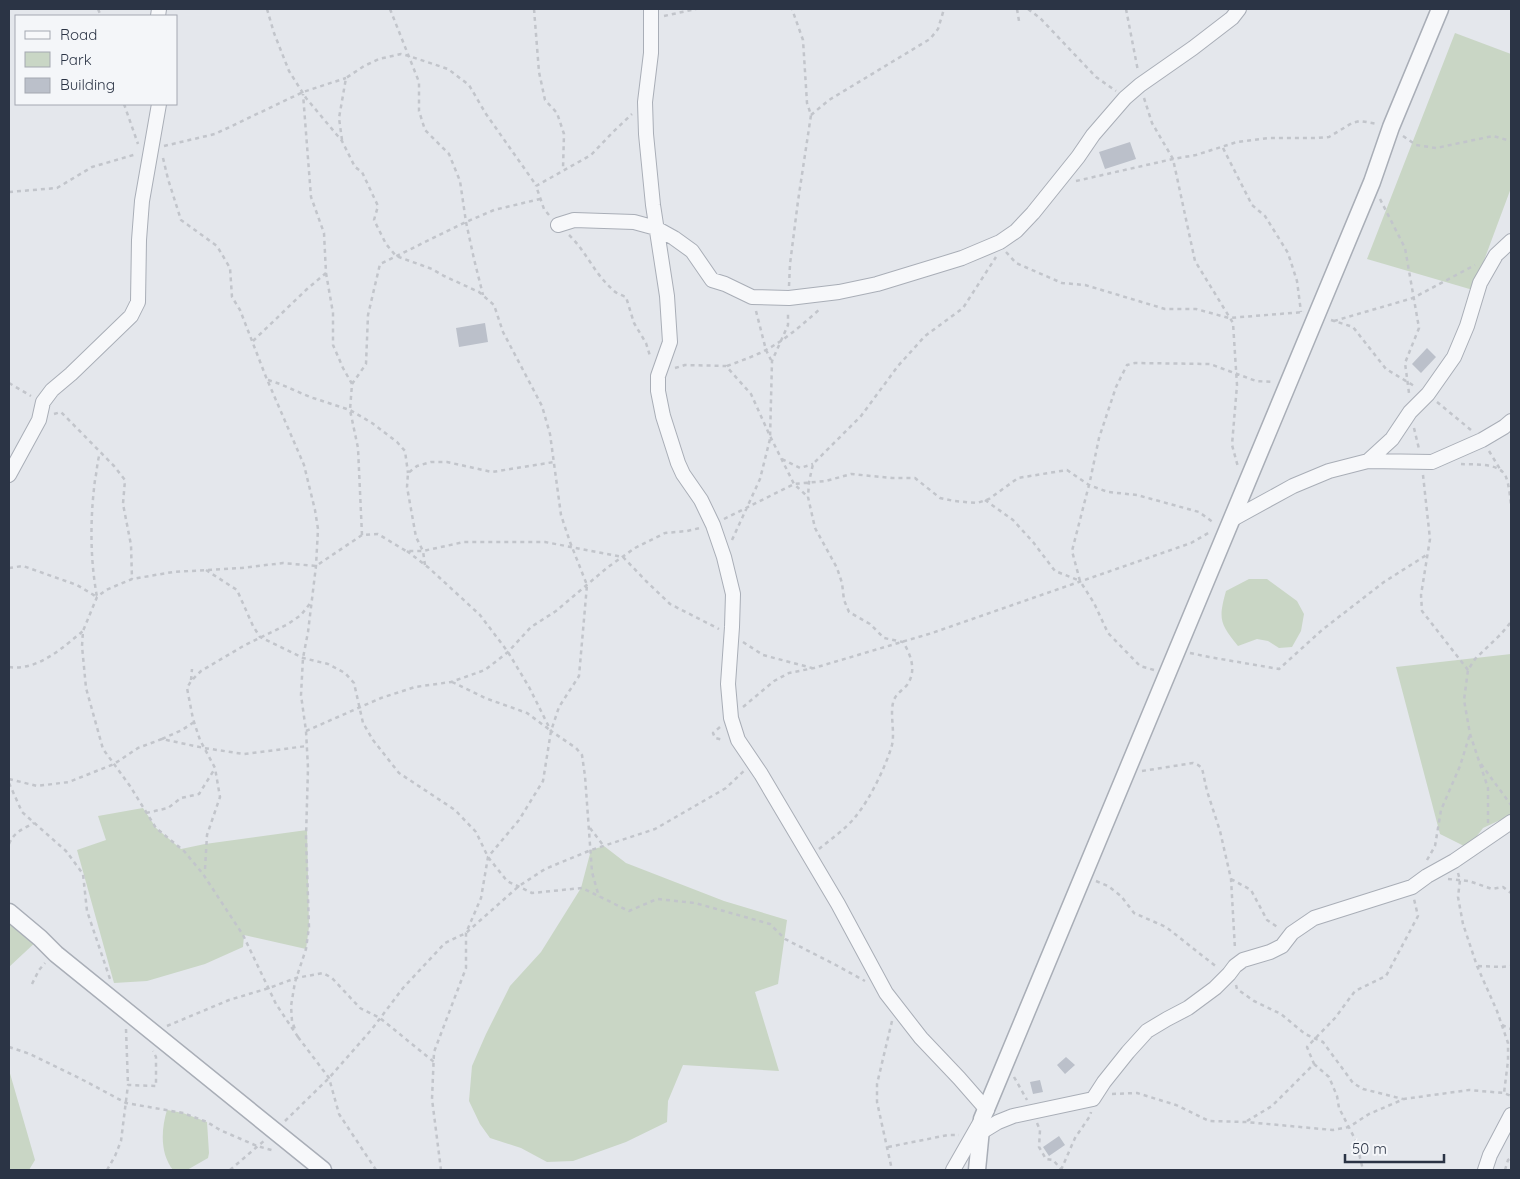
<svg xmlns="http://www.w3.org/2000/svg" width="1520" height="1179" viewBox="0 0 1520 1179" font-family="Quicksand,sans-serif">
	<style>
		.green { fill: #c9d6c5 }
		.building { fill: #bbc0ca }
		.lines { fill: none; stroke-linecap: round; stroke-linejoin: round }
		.minor-casing { stroke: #a9aeb7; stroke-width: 16 }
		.tertiary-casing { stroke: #a9aeb7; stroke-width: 19 }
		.path { stroke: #c2c5cb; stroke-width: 2.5; stroke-dasharray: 4 4; stroke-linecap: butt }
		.minor { stroke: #f7f8fa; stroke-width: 14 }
		.tertiary { stroke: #f7f8fa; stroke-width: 16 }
	</style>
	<rect width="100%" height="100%" fill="#e4e7ec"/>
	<path class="green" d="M1455,33L1511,54V188L1473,290L1367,259Z
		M1249,579H1267L1297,601L1304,614L1301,631L1292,647L1279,648L1268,641L1257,639L1238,646C1220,623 1218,620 1226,591Z
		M1511,654V815L1483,828L1468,848L1440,834L1396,667Z
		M143,808L156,828L181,849L205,844L307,830L309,927L306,949L244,935L243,947L205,964L147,981L114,983L77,850L106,840L98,816Z
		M604,846L626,863L724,901L787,920L778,984L755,992L779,1071L683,1065L668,1101L667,1122L626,1142L573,1161L547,1162L521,1148L490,1138L480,1124L469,1101L472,1066L486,1034L510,986L541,952L581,888L591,850Z
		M9,915L39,939L9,967Z
		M9,1070L35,1160L29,1170H9Z
		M167,1110L183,1113L207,1122L209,1153L208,1158L187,1170H173C160,1153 161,1130 167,1110Z"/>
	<path class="building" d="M1130,142L1136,159L1105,169L1099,152Z
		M485,323L488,342L459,347L456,328Z
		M1427,348L1436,357L1421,373L1412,364Z
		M1066,1057L1075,1065L1065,1074L1057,1065Z
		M1040,1080L1043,1092L1033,1094L1030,1082Z
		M1059,1136L1065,1145L1049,1156L1043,1147Z"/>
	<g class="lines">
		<g class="minor-casing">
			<path id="minor" d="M651,9V53L645,102L646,134L653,205L667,296L670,342L658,376V391L663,416L678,463L683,474L701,500L713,525L724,557L733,594L732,627L728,684L731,718L738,740L761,774L838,904L886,993L921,1038L959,1078L987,1110
				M158,16L159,9
				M558,225L574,220L634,222L656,228L674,238L692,251L712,280L725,284L752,297L789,298L839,292L877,284L962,258L1000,242L1016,231L1033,213L1078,157L1093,135L1125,98L1140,85L1193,48L1232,18L1239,9
				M1368,461L1392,439L1410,412L1428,394L1454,357L1467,326L1480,283L1496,255L1511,241
				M9,475L39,420L43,402L52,390L71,374L131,316L138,302L139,240L142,201L159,104
				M1231,520L1293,486L1329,471L1368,461L1432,462L1482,440L1504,427L1511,421
				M980,1133L998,1122L1013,1116L1093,1099L1104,1082L1128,1052L1147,1031L1167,1019L1188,1008L1215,988L1229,974L1235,966L1243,960L1270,952L1282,946L1292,933L1314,918L1412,887L1427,876L1454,861L1511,822
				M953,1170L981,1121
				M1485,1170L1490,1155L1511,1115"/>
		</g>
		<g class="tertiary-casing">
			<path id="tertiary" d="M9,912L40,938L56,954L323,1170
				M977,1170L982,1119L1372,182L1391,127L1440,9"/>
		</g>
		<path class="path" d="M98,9L101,16
			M267,9L274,33L289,71L306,98L342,141L355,167L362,172L378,206L374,220L386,244L396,256L432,269L444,276L479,292L494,305L503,332L542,406L550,434L561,515L570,542L587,585L579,676L559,707L551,731L543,781L519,820L488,857L481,898L466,933V968L434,1052L432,1099L441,1170
			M390,9L419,82V111L425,130L449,154L460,181L466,222L474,259L483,295
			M534,9L539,72L545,100L557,113L564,134L563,169
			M1017,9L1019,21
			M1028,9L1040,18L1096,77L1116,91
			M1126,9L1138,71
			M664,16L696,9
			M1144,98L1152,123L1173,159L1195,261L1233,323L1237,385L1232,445L1238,467
			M124,104L138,144
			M811,115L829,100L930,39L938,29L944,9
			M1403,136L1416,145L1436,148L1493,136L1511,141
			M342,140L339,118L346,78L364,66L379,59L401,54L409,56L448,69L469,85L486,114L536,185
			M164,146L215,134L303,92L346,78
			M1223,148L1252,205L1265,216L1288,253L1297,281L1301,312
			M163,158L168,179L181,220L217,246L230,268L232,297L240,310L266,377L304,465L315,510L318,529L316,566L308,632L303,658L301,695L306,731L308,768L306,837L309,927L306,949L295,982L291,1006L292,1021L296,1032
			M1076,181L1173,159L1196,155L1237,142L1268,138H1317L1329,137L1352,123L1360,121L1378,124
			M9,192L57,188L92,167L137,154
			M1380,199L1405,248L1419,328L1405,363L1409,393
			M549,215L544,209L536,186L591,155L613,132L632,114
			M569,235C586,251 594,273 612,289C615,293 621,295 626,297L634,323L646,343L650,356
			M1006,252L1016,263L1062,283L1085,285L1165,309H1196L1229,318L1304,312
			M326,273L333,313V345L343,368L352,384
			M789,286L790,264L798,201L811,115L807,103L803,40L792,9
			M756,311L766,350L771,360
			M1331,320L1353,327L1386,369L1416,387
			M1334,321L1413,298L1475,265
			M253,341L307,289L326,273L324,233L311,197L303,94
			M727,366C738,362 749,358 760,353C783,342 802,325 821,308
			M675,368L685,365L726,366L751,394L770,436L794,484L808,497
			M268,380L280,384L310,397L350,410L372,423L397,442L405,451L408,473
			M9,383L31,396
			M1437,402L1471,430
			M54,414L61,412L114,466L125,480L123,504L131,545L132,579
			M1414,428L1419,449
			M1489,451L1500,469
			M782,459L800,468L813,464
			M1461,464C1474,465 1500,462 1506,477C1509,485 1510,496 1511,505
			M1423,475L1430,539L1421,595L1422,611L1468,670
			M985,500L1013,520L1033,542L1055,571L1078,580
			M724,519L794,484L826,481L851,474L892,478H915L940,498L954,501L977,503L989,499L1018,478L1067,470L1089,485L1108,492L1137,495L1199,512L1214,523
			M362,535L358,448L350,410L352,384L366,364L368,315L380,264L466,222L494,210L540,199
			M732,540L760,479L770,439L772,361L788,325V311
			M407,551L429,568L480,615L508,652L529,687L551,731L576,748L582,755L585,776L592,872L599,897
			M425,565L423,551L416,537L407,487L408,473L417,466L431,462H447L492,472L554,462
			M9,568L23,566L77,585L97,597C90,559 90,519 95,480C97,471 97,462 100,453
			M206,570L237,590L253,626L260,637L303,658L328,664L345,673L354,683L363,723L373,740L399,773L455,810L476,832L488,857L507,881L532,893L582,888L629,911L657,899L695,903L770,924L785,939L834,964L865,981
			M743,642L763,655L812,668
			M1190,653L1209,657L1279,669L1322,630L1384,582L1428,554
			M9,667C38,671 62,648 83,631
			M1154,670L1140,666L1108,633L1094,603L1080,581L1072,551L1090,481L1099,438L1116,387L1127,365L1135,363L1210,364L1256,381L1273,382
			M191,680L192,669
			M452,682L485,698L527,713L550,730
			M743,707L774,681L789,673L814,668L932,633L1191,543L1210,532
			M720,727L713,733L715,738L724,740
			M306,731L381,698L415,687L451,682L485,670L508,652L531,627L556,611L608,567L635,548L665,533L687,531L700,528
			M162,739L182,730L194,722
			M1481,764L1511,805
			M1142,771L1193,763L1198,765L1202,768L1207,791L1220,831L1231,879L1235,949
			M9,779L37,786L69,782L114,764L138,748L162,739L204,748L244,754L307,746
			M9,783L22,812L66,851L83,874L87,911L110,979
			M146,813L168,808L181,798L199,794L214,770
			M1488,823V788L1470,734L1464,700L1468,670L1475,659L1501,634L1511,622
			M590,828L603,845
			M9,844C14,832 23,829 34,823
			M819,849C831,839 847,828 856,816C870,799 886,766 892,745C895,731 890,716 893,703C895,694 902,691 907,685C917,671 911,655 903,642L884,638L870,624L849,612L844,600L842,583L837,568L815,528L808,497L809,482L813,464L861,416L898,366L925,336L963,308L996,257
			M1427,860L1435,846L1441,810L1460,766L1470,734
			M205,869L207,835L220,797L215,768L200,740L193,719L187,688L191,681L201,671L245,645L288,624L301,615L312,601
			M1458,873L1460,880L1458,897L1463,924L1477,966L1497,1011L1508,1043V1061L1504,1093
			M1231,879L1251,890L1267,920L1279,928
			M1448,879L1469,881L1492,889L1503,887L1511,893
			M1096,881L1108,886L1121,896L1134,913L1166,927L1218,968
			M1478,966L1501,967L1511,966
			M32,984L39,970L45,963
			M1236,985L1237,989L1254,1001L1281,1014L1305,1034L1323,1042L1353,1083L1363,1089L1403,1099
			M892,1021L877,1084V1102L892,1170
			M1502,1025L1511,1029
			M167,1026L229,1000L269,988L296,978L323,973L332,978L360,1008L380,1018L434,1062
			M126,1029L128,1085
			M298,1037L276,1004L243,935L203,874L184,851L156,828L130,786L103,749L86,688L82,646L83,631L97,597L106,590L132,579L173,572L242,568L283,563L316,566L362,535L378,534L406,551H423L464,542H545L623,557L646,581L670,604L719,629
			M298,1037L329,1078L339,1114L376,1170
			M9,1047L30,1054L85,1081L126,1103L183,1113L207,1122L220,1130L257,1146L275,1151
			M1314,1064L1329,1077L1337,1096L1339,1108L1356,1141L1363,1170
			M1014,1077L1027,1100
			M1112,1094L1137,1093L1176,1105L1209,1121L1246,1122L1333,1130L1349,1127L1369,1114L1404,1099L1469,1090L1504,1093L1511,1096
			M285,1121L329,1078L372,1029L403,988L445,943L466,933L519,886L545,869L591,850L655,829L726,788L745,770
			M1247,1121L1272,1106L1314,1064L1307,1047L1335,1018L1355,991L1386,976L1418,916L1414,899
			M1037,1123L1040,1130L1039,1147L1046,1159L1053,1160L1061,1169
			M888,1147L948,1135H959
			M107,1170L115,1156L121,1141L128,1085L156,1086V1057L153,1051
			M230,1170L265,1140
			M1061,1170L1075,1138L1090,1116L1091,1112
			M1505,1170L1508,1160L1511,1158"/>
		<use href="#minor" class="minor"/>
		<use href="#tertiary" class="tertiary"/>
	</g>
	<rect width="1520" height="1179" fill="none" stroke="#2b3445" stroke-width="20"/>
	<rect x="15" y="15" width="162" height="90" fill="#f4f6f9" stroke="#a4a8b1"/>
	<rect x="25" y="31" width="25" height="8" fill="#f7f8fa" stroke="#a4a8b1"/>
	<text x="60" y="40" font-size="15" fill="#2b3445">Road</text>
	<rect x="25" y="52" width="25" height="15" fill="#c9d6c5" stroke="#a4a8b1"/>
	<text x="60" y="65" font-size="15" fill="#2b3445">Park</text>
	<rect x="25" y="78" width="25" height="15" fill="#bbc0ca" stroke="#a4a8b1"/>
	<text x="60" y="90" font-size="15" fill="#2b3445">Building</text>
	<path d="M1345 1154v8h99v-8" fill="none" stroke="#2b3445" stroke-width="2.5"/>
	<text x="1352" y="1154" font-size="15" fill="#2b3445" stroke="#f4f6f9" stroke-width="4" paint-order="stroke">50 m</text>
</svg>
